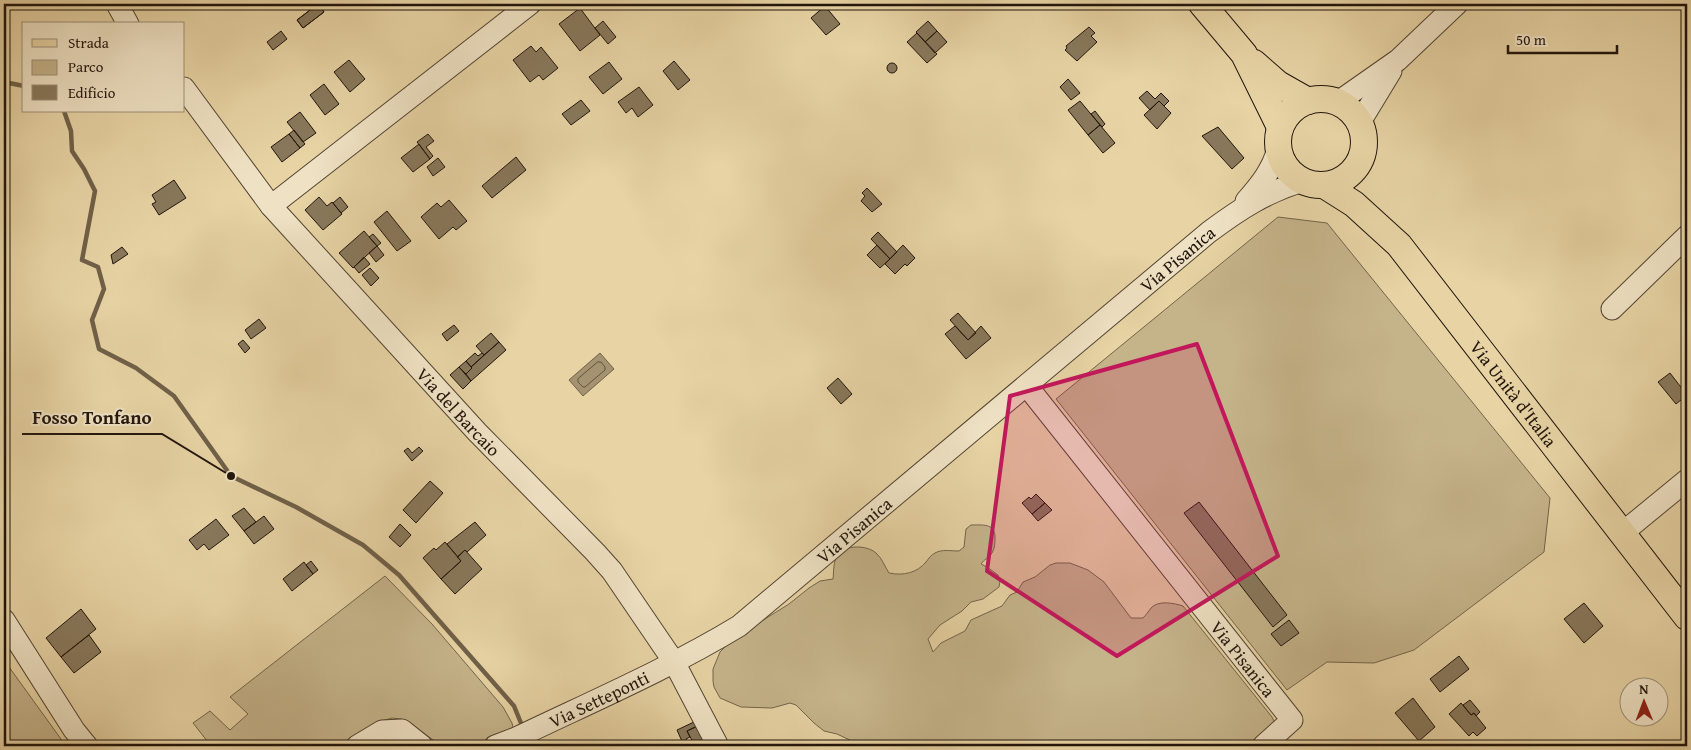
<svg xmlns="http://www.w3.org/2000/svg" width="1691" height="750" viewBox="0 0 1691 750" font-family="'Gentium Book Plus',serif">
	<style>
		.green { fill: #c5b38a; stroke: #73644a }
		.water { fill: #a49270; stroke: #706048 }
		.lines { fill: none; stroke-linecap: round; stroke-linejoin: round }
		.shore { stroke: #62543e; stroke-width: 1 }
		.stream { stroke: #706048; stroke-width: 4.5 }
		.building { fill: #88785b; stroke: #21150b }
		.minor-casing { stroke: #524431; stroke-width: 23 }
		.major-casing { stroke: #21150b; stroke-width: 28 }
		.minor { stroke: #efe2c4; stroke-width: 21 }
		.major { stroke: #e7d3a4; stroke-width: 26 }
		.marked { fill: #c2185b; fill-opacity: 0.2; stroke: #c2185b; stroke-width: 4; stroke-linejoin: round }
		.labels { text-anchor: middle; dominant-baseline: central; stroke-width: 4; stroke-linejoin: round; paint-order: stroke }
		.street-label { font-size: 18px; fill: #21150b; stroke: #efe2c4 }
		.leader { fill: none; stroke: #21150b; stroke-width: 2 }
		.callout-dot { fill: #21150b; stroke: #efe2c4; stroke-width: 2 }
		.callout-label { font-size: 19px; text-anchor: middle; font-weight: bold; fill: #21150b; stroke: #efe2c4; stroke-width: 4; stroke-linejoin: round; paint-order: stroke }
	</style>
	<rect width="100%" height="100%" fill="#e7d3a4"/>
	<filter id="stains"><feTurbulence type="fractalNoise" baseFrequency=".004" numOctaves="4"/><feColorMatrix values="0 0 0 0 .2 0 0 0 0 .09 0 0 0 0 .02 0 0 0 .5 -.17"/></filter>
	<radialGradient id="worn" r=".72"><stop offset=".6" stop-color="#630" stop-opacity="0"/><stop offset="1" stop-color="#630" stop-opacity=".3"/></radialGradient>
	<path class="green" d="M1278,217L1327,223L1550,498L1544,552L1414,650L1374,663L1327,662L1287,690L1056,399Z
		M971,525C982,525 995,523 995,537C995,543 995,548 992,553C989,558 984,559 981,564L987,567L998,575L1000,581L999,587L983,599L971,602L962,611L940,625L928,639L933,652L941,643L965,631L971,620L1002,606L1010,595L1017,592L1023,582L1035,577L1050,565L1056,563H1070L1088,570L1104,582L1131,618H1143C1146,615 1148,612 1151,608C1158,600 1174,603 1183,606L1272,717L1275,723L1269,734L1250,746H858L854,742L837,734L824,731L814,723L796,705L790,703L772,708L741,707L720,698L714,687L713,681V669L720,652L733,639L789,604L809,588L820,581L833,579C834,571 833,563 837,556C845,544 867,545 876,553C882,558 885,567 889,573C903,576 917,573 926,562C929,558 931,555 935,553C942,549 951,551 959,551L964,547L966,529Z
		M385,576L432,624L503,707L512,723L514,732L485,746H441L412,724L401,719L392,718L382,721L350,746H211L193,723L210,711L230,730L248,714L230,697Z
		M4,660L66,746H4Z"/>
	<path class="water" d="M600,353L614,369L583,396L569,380Z"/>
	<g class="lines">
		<path class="shore" d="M598,362H601L605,367V370L585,387H583L578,382V379Z"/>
		<path class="stream" d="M4,82L24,86
			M64,111L71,131L72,151L84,169L95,191L82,260L98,267L104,289L92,320L99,349L136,368L174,396L231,476L296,507L363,545L399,575L514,706L523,728"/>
	</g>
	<path class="building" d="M318,4L324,12L303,28L297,20Z
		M318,4L324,12L303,28L297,20Z
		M825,6L840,24L826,35L811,18Z
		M580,8L600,35L580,51L559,24Z
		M603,21L616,37L608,44L595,28Z
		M928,21L937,31L925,42L916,32Z
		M1089,27L1095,33L1091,36L1097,42L1077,61L1065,50L1067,48L1066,46Z
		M281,31L287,39L273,50L267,42Z
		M937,31L947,42L935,53L925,42Z
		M917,33L937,54L927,63L907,42Z
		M531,46L536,52L541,47L558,68L543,80L539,75L530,82L513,60Z
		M349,60L365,79L350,92L334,72Z
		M674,61L690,80L678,90L663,71Z
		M609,62L622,79L603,94L589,77Z
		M887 68a5 5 0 1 1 10 0a5 5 0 1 1-10 0Z
		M1068,79L1080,93L1071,100L1060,87Z
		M324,84L339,104L325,115L310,95Z
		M639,87L653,105L638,117L632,108L626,113L618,102Z
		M1147,91L1155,99L1161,93L1169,101L1164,106L1159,101L1150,110L1139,98Z
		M581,100L590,111L571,125L562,114Z
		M1080,101L1100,125L1088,135L1068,110Z
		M1159,101L1171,113L1157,129L1144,115Z
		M1095,111L1105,124L1102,127L1091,114Z
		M300,112L316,133L303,142L287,122Z
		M1100,125L1115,143L1103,153L1088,135Z
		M1218,127L1244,158L1232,169L1202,136Z
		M294,130L305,144L300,148L289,134Z
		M289,134L300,148L282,162L271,147Z
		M428,134L434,141L426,147L433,156L430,159L417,142Z
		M419,144L430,159L413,172L401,158Z
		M516,157L526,170L492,198L482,186Z
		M438,158L445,167L433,176L427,167Z
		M174,180L186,198L159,215L152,204L156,202L152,195Z
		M867,188L882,204L872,212L861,201L865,196L862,193Z
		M319,197L327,206L332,202L342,214L323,230L305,210Z
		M340,197L348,207L341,213L333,203Z
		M449,200L467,221L456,230L453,227L439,239L421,217L437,203L441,207Z
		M387,211L411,241L397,251L374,222Z
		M364,231L377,246L353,268L339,253Z
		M878,232L897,252L890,259L871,239Z
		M373,234L381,243L377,246L369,237Z
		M877,245L890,259L880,268L867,255Z
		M903,245L915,258L907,266L905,264L895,274L885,264Z
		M377,246L384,255L376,262L369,253Z
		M122,247L128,254L113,264L111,255Z
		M364,257L370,264L359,273L354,267Z
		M370,268L379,278L371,286L362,275Z
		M958,313L976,333L968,340L950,320Z
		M259,319L266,328L251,339L245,330Z
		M454,325L459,331L447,341L442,334Z
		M955,326L968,340L981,326L991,338L966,359L945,334Z
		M491,333L499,342L484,355L476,346Z
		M243,340L250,348L245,353L238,344Z
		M499,342L506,350L471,381L466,374L472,368L471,367Z
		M475,353L478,356L482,353L484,355L471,367L466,361Z
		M466,361L472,368L466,374L459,367Z
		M459,367L471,381L463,389L450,375Z
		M1670,373L1687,395L1676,404L1658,382Z
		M838,378L852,394L841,404L827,388Z
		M419,447L423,451L412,461L404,451L408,448L412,453Z
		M430,481L443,493L416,523L403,510Z
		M1036,494L1045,503L1032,514L1022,503L1029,497L1031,499Z
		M1199,502L1287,615L1273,627L1184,513Z
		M1045,503L1052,510L1038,521L1032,514Z
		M244,508L256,522L244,531L232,516Z
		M264,516L274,529L254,544L244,531Z
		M216,519L229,535L209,550L204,544L197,550L189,540Z
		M475,522L486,535L467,552L465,550L458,557L447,544Z
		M400,524L411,535L400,547L389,537Z
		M445,542L461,561L441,579L423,558L434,548L436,550Z
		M465,550L482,569L455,594L441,579L461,561L457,557Z
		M311,561L318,570L313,574L306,565Z
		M304,562L313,574L292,591L283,579Z
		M1584,603L1603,626L1584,643L1564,619Z
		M81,609L96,629L61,657L46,638Z
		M1289,620L1299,633L1281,646L1271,634Z
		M89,635L101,652L74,673L61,657Z
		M1459,656L1469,669L1440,692L1430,679Z
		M1413,698L1435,727L1419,741L1395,713Z
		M1470,700L1480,712L1476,716L1474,713L1471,715L1463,705Z
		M1461,703L1471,715L1474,713L1486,728L1477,736L1473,732L1469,736L1449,714Z
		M696,721L698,726L687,731L690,737L686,739L689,744L684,746L677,730Z
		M699,725L709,746H695L687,731Z"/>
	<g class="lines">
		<g class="minor-casing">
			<g id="minor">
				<path d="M117,4L128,24"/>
				<path id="s1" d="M184,88L271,206L477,432L595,552L612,571L674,662L718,746"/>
				<path d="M1338,102L1398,60L1457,4"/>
				<path d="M1360,122L1391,71"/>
				<path d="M1246,201C1261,184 1272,170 1278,149"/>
				<path d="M271,206L530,4"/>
				<path d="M1612,309L1687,236"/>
				<path id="s2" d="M1027,386L1292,720L1263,746"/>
				<path d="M1621,534L1687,480"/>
				<path d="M4,620L74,730L87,746"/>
				<path d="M357,746L382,731L402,730L422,746"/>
				<path id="s3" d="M495,746L516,738C591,702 668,669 739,626L1209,232C1240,209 1266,192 1303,181"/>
			</g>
		</g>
		<g class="major-casing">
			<g id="major">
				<path d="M1202,4L1244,54L1280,127"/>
				<path d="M1254,63L1278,84L1308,101"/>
				<circle cx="1321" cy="142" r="43"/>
				<path id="s4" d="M1324,185L1354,204L1399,245L1687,617"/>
			</g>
		</g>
		<use href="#minor" class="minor"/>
		<use href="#major" class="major"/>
	</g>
	<path class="marked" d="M1197,344L1278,556L1117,656L987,571L1010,396Z"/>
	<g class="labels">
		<g class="street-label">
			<text stroke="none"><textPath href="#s3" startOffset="844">Via Pisanica</textPath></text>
			<text stroke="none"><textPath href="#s4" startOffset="284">Via Unità d'Italia</textPath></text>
			<text stroke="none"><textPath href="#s1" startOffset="425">Via del Barcaio</textPath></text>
			<text stroke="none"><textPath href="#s3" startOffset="422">Via Pisanica</textPath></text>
			<text stroke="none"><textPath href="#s2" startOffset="348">Via Pisanica</textPath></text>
			<text stroke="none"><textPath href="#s3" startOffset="114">Via Setteponti</textPath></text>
		</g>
	</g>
	<path class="leader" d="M231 476L162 434H22"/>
	<circle class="callout-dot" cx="231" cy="476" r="5"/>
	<g class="callout-label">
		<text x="92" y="424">Fosso Tonfano</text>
	</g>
	<rect width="1691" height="750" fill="none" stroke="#e7d3a4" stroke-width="20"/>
	<rect x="5" y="5" width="1681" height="740" fill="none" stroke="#21150b" stroke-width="2.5"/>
	<rect x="10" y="10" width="1671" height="730" fill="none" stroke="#21150b"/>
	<rect x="22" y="22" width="162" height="90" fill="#efe2c4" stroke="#9d907a"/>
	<rect x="32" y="39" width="25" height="8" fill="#e7d3a4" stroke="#9d907a"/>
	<text x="68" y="48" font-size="15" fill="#21150b">Strada</text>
	<rect x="32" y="60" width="25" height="15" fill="#c5b38a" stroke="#9d907a"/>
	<text x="68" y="72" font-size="15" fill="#21150b">Parco</text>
	<rect x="32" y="85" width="25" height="15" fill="#88785b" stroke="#9d907a"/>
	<text x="68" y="98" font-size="15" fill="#21150b">Edificio</text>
	<g transform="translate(1644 702) rotate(359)"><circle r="24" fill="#efe2c4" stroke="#9d907a"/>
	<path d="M0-4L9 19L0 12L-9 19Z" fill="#8f2418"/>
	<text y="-8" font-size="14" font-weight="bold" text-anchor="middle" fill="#21150b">N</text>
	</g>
	<path d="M1508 45v8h109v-8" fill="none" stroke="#21150b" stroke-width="2.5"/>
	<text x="1516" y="45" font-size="15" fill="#21150b" stroke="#efe2c4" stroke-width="4" paint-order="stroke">50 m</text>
	<rect width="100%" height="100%" filter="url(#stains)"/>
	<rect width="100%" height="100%" fill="url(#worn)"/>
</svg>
